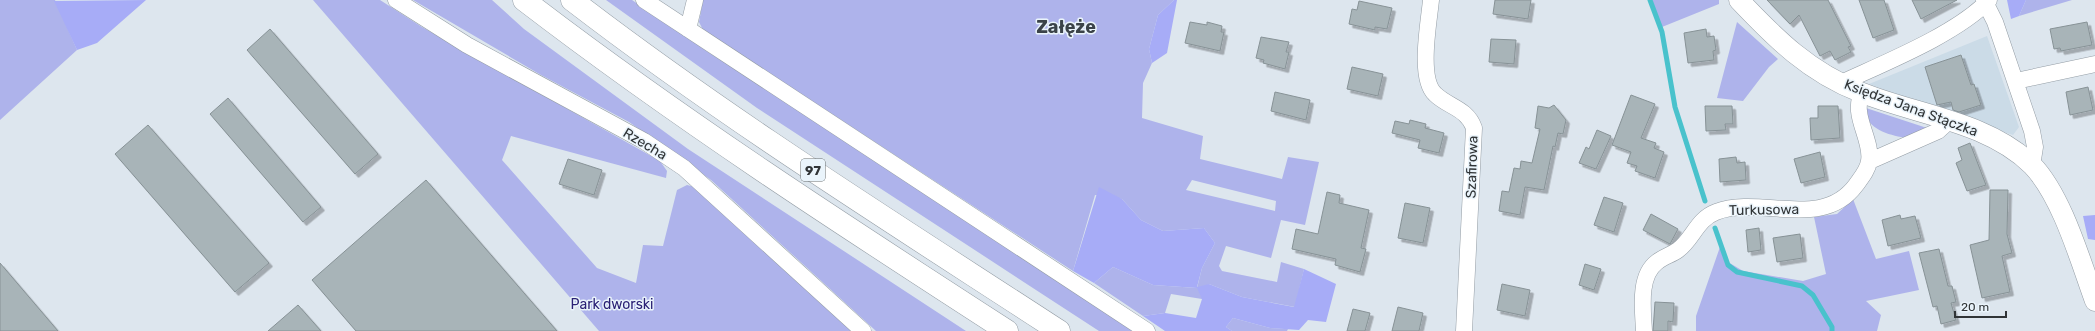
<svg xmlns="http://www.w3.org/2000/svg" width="2095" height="331" viewBox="0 0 2095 331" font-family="Rubik,sans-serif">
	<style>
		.built { fill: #cbdbe7 }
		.green { fill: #aeb3eb; fill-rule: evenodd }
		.forest { fill: #a7acf7 }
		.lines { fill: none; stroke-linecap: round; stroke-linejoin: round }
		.stream { stroke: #49c2cc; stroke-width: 5 }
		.building { fill: #a8b4b8; stroke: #879296; filter: url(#shadow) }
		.minor-casing { stroke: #939ca4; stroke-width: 17 }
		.tertiary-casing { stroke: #939ca4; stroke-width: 21 }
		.primary-casing { stroke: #939ca4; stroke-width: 23 }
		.minor { stroke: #fff; stroke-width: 16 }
		.tertiary { stroke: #fff; stroke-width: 20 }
		.primary { stroke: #fff; stroke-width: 22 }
		.labels { text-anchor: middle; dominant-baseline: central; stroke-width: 3; stroke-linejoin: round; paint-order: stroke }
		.shield { fill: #eaf4fb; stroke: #686e71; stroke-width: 1 }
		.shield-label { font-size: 13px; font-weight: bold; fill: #303436 }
		.street-label { font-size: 14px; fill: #303436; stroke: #eaf4fb }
		.park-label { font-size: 14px; fill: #2a2175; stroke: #eaf4fb }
		.district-label { font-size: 18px; font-weight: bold; fill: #3b4349; stroke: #eaf4fb }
	</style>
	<defs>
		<filter id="shadow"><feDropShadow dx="3.5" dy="3.5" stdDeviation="0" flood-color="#0004"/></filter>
	</defs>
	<rect width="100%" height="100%" fill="#dde6ee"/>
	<path class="built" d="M1987,36L2019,127L2013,135L1961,118L1869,84Z"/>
	<path class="green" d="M0,0H55L77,50L0,120Z
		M313,0H380L422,27L660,161L667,171L666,178L511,136L502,160L597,268L636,283L643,245L663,246L677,190L687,185L695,187L851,331H599Z
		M413,0H492L524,29L688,149L966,331H876L711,180L629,122L541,75Z
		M606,0H632L708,52L770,91L1136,331H1099L757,108Z
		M703,0H1174L1158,15L1149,49L1152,63L1143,83L1142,118L1203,136L1200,159L1282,179L1288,157L1319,162L1305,225L1281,220L1271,258L1226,246L1219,266L1222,271L1277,282L1281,262L1304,269L1295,307L1242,297L1209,284L1202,299L1171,294L1165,313L1143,316L1094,283L1113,267L1153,285L1197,288L1202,268L1215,243L1204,228L1163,231L1141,220L1122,199L1095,195L1073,271L703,30L699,22ZM1192,180L1276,201L1275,211L1186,190Z
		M1652,0H1719V4L1662,27Z
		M2026,0H2072L2019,16Z
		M1737,22L1778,59L1769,67L1743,101L1717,98Z
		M1866,108L1927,128L1909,138C1897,137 1872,132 1867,117C1866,115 1867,110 1866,108Z
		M1853,199L1876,259L1909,251L1919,290L1866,301L1881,315L1877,331H1696V316L1720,247L1728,262L1743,271L1803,281L1826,274L1814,217L1837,214Z
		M1233,318L1270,328L1288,329L1287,331H1232L1226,327Z"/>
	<path class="forest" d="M146,0L97,43L77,50L54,1Z
		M1174,0H1177L1167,53L1152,63L1149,49L1158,15Z
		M2007,0H2026L2019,16L2011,19Z
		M1099,187L1122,199L1141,220L1163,231L1204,228L1215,243L1202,268L1197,287L1209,284L1242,297L1294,307L1304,269L1336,284L1326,322L1308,320L1299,330L1270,328L1233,318L1226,327L1232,331H1165L1143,316L1165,313L1196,318L1202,299L1197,288L1153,285L1113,267L1094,283L1073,271Z
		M2095,215V240L2088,239L2083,216Z"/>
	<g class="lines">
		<path class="stream" d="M1650,0L1662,32L1675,107L1705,201
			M1715,228L1728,265L1737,272L1802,286L1813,295L1832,327V331"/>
	</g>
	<path class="building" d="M1495,0H1531L1528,19L1493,14Z
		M1767,0H1828L1851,46L1848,47L1851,52L1835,60L1830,51L1820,56L1799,15L1790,24Z
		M1859,0H1884L1894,30L1873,38Z
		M1912,0H1957L1921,19Z
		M1359,1L1392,8L1387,29L1375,27V30L1349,24L1352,9L1357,10Z
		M1190,22L1207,25V22L1222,26L1221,32H1224L1220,51L1185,43Z
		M2087,22L2092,45L2061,51L2060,48L2054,49L2050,29Z
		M270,29L378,154L355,174L247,50Z
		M1706,29L1707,37L1714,36L1716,50L1713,51L1714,60L1688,63L1684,33Z
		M1261,37L1289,42L1286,52H1289L1285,69L1263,63L1264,60L1256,58Z
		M1491,39L1516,40L1514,64L1489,62Z
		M1961,55L1971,85L1974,84L1981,105L1959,112L1953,110L1951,102L1937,105L1925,67Z
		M1352,67L1383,74L1378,96L1347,89Z
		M2088,87L2093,110L2070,115L2066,92Z
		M1275,92L1310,100L1306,120L1271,111Z
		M1631,95L1655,104L1641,138L1656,143L1654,148L1664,152L1655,178L1635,171L1637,166L1627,163L1631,152L1612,145Z
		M228,98L321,207L303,222L210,114Z
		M1554,105L1566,120L1563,134L1558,133L1555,147L1553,146L1544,190L1525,187L1520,215L1499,211L1502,191L1509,192L1514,168L1520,169L1521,161L1532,163L1540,129L1535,128L1538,106L1549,108Z
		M1705,106H1732L1733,124H1725L1726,130L1706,131Z
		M1818,106H1838L1840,138L1811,140L1810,118H1818Z
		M1410,120L1426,124L1425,128L1444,133L1439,153L1418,148L1420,140L1392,133L1395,121L1409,124Z
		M148,125L269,263L235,292L115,154Z
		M1597,130L1611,136L1596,169L1579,163L1586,147L1589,149Z
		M1970,143L1986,185L1967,191L1956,163L1962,160L1958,148Z
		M1820,152L1825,177L1801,183L1794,159Z
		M1736,157L1737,163L1745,162L1746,180L1720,182L1719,159Z
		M568,159L602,170L594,195L559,184Z
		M426,180L557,331H356L312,280Z
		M1990,190H2008L2007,234L2012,253L2002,256L2010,292L1982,298L1970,245L1989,240Z
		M1327,192L1340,195L1339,203L1369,210L1361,248L1366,249L1360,272L1335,265L1336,259L1292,249L1296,229L1318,234Z
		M1604,197L1623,203L1614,232L1594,225Z
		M1405,203L1430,208L1423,243L1398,238Z
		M1651,214L1678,229L1670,244L1643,230Z
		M1900,215L1901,219L1915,216L1921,238L1888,246L1882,220Z
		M1759,228L1761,250L1748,252L1746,230Z
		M1800,234L1803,258L1777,262L1773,238Z
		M1939,249L1948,286H1952L1956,302L1951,303L1956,320L1941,324L1937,306L1933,307L1919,253Z
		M0,263L58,331H0Z
		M1585,264L1601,269L1594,290L1579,285Z
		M1502,284L1530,290L1525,316L1497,310Z
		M1655,302L1674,303L1673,322L1668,321V331H1653Z
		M298,305L321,331H268Z
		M1398,307L1423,313L1419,331H1392Z
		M1353,309L1370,313L1365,331H1347Z"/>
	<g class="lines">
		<g class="minor-casing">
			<path id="minor" d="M396,0L467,45L644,141L684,168L863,331
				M644,0L1147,331
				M1431,0C1429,22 1418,78 1435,94C1448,107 1467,108 1474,128L1464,331
				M1984,0L1995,22L2032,131L2035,147L2032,166
				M688,29L695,0
				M2016,81L2095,64
				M1841,83C1884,63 1957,34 1989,0
				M1870,161L1938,131L1949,121
				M1644,331C1643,310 1638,276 1657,262C1663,257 1671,255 1678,250C1693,239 1697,219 1716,212C1761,195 1822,231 1856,185C1861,178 1868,170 1869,161C1872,146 1860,126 1859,111C1858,105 1860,98 1861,92"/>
		</g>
		<g class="tertiary-casing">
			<path id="tertiary" d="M1739,0C1776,39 1809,72 1860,92C1916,115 1987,121 2032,165C2062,196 2080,260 2095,301"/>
		</g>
		<g class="primary-casing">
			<path id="primary" d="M524,0C679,119 843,225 1007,331
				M572,0C728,120 895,224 1059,331"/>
		</g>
		<use href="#minor" class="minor"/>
		<use href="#tertiary" class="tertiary"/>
		<use href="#primary" class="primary"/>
	</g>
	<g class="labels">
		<rect class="shield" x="801" y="159" width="24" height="22" rx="3"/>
		<g class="shield-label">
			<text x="813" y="170">97</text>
		</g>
		<g class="street-label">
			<text transform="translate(1911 108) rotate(20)">Księdza Jana Stączka</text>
			<text transform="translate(645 144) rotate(31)">Rzecha</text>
			<text transform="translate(1472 167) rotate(-88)">Szafirowa</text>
			<text transform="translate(1764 210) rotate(-1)">Turkusowa</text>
		</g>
		<g class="park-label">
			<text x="612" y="304">Park dworski</text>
		</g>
		<g class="district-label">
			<text x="1066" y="27">Załęże</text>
		</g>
	</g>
	<path d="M1955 311v6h51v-6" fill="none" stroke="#303436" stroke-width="2"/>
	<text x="1961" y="311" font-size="12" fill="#303436" stroke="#eaf4fb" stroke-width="3" paint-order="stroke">20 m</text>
</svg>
